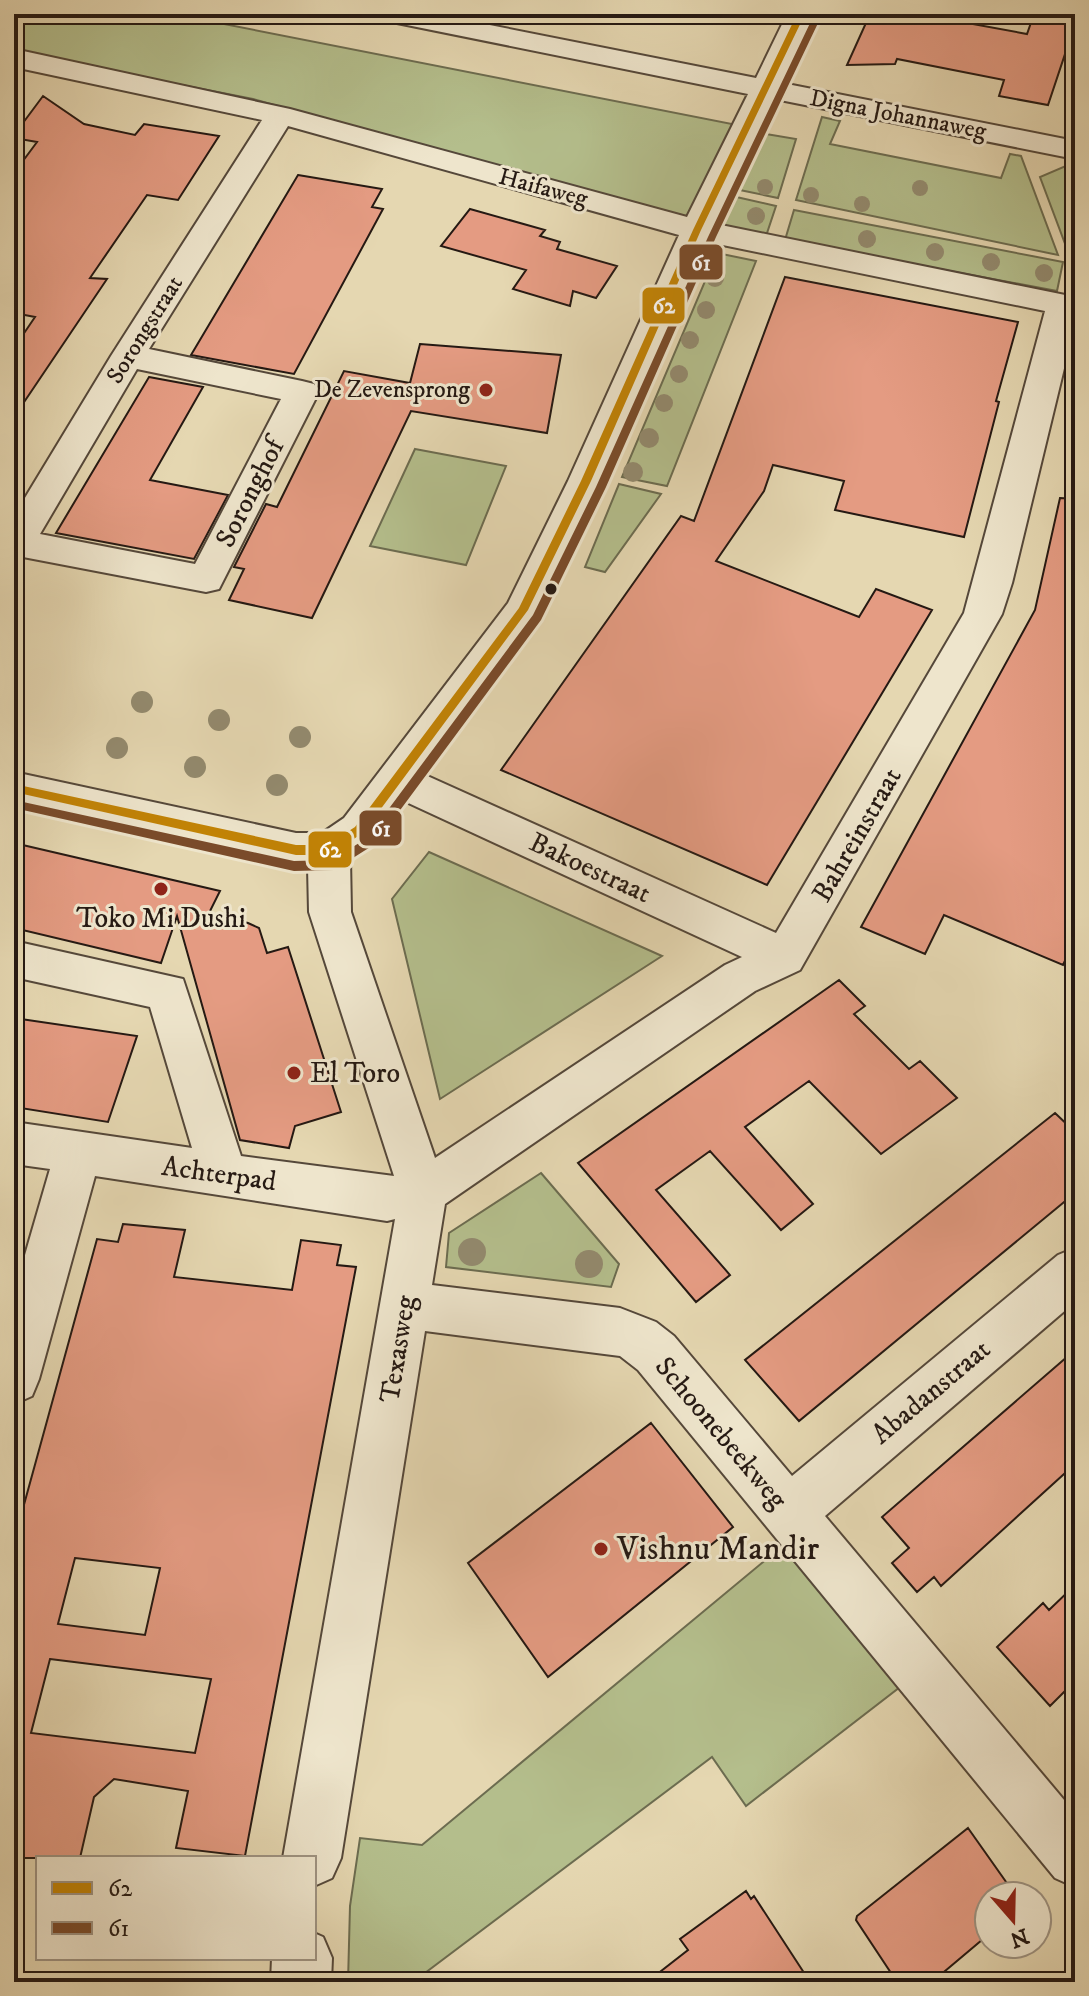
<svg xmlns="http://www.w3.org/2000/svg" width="1089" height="1996" viewBox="0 0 1089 1996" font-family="'IM FELL DW Pica',serif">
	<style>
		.green { fill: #b4be8c; stroke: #6c6c50; stroke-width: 2 }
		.building { fill: #e49b82; stroke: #251913; stroke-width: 2; fill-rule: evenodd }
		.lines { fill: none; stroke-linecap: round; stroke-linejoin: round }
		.minor-casing { stroke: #55483a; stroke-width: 4 }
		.minor { fill: #eee5cc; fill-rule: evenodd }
		.bus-1-casing { stroke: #eee5cc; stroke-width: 6 }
		.bus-2-casing { stroke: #eee5cc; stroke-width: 6 }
		.bus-1 { fill: #c28305; fill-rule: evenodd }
		.bus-2 { fill: #7a4b2a; fill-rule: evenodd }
		.tree { fill: #938a6e }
		.poi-dot { fill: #8f2418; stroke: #eee5cc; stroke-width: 3 }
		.bus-dot { fill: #251913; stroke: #eee5cc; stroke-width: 3 }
		.labels { text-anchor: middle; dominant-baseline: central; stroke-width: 6; stroke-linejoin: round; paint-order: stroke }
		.far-street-label { font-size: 24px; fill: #251913; stroke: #eee5cc }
		.far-poi-label { font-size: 24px; fill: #251913; stroke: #eee5cc; text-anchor: end }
		.street-label { font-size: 28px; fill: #251913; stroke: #eee5cc }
		.poi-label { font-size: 28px; fill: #251913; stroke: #eee5cc }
		.near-poi-label { font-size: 34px; fill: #251913; stroke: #eee5cc; text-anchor: start }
		.line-badge { stroke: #eee5cc; stroke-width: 3 }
		.badge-label { font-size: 22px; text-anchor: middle; font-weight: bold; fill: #fff }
	</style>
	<rect width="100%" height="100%" fill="#e5d7b1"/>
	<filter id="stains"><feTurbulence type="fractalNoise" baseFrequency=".0025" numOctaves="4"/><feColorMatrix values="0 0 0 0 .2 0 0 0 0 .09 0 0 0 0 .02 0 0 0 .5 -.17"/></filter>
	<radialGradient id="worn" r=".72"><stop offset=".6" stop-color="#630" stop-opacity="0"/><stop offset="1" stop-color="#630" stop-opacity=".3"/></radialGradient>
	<path class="green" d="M14,14H173L732,124V127L685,220L253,99L14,52Z
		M822,117L840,121L830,144L1001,178L1010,154L1021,156L1058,255L796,200Z
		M766,134L796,139L778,198L735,189Z
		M1068,165L1075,167V258L1070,257L1040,177Z
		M732,196L776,206L766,236L728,229L718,223Z
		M794,210L1063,262L1057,291L785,240Z
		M717,253L756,261L667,486L622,477Z
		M415,449L506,466L466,565L370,546Z
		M619,484L661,494L605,572L585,567Z
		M429,852L662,956L440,1099L392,899Z
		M541,1173L619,1264L611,1287L446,1267L449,1233Z
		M786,1543L900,1687L746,1806L712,1757L413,1982H348L350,1906L360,1838L422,1845Z"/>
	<path class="building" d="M870,14H918L1027,34L1034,14H1075V24L1048,105L999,96L1004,80L897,59L895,64L847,65Z
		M43,96L84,124L135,135L144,124L219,136L178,200L147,195L90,278L107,279L14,417V348L35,317L14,313V173L37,142L14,138V135Z
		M298,175L382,189L372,207L383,209L294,374L191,355Z
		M470,209L545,230L540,236L560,242L557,249L617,266L596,298L573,291L570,306L513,289L526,270L441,246Z
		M785,277L1018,322L996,401L999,402L964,537L835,510L844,481L773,465L764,491L716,561L859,617L876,589L932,610L767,885L501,770L681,516L694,521Z
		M420,344L561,355L547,433L411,411L312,618L229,600L244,569L234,567L266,504L277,507L344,371L410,383Z
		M149,377L203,387L150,480L228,495L194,559L56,533Z
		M1060,498L1075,499V939L1063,965L944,915L925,954L861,927L1035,610Z
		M14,843L220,891L209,913L248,923L259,928L267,953L288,947L341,1112L295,1126L289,1148L240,1140L177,916L161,963L14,928Z
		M839,980L865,1006L854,1014L909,1069L920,1061L957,1098L881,1154L809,1081L745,1127L813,1204L781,1230L710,1151L656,1190L730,1275L696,1302L578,1163Z
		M14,1018L137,1036L108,1122L14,1107Z
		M1055,1113L1075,1132V1193L799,1421L745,1360Z
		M123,1224L185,1230L174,1277L292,1290L301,1240L341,1245L337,1265L356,1267L245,1856L176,1848L188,1791L114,1779L94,1797L80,1858H14V1541L97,1239L118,1242ZM75,1558L160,1568L145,1635L58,1624ZM50,1659L211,1679L195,1753L31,1733Z
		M1075,1350V1464L941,1586L934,1577L917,1592L892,1563L909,1548L882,1517Z
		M651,1423L733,1527L548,1677L468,1563Z
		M1075,1585V1681L1050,1706L997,1647L1043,1603L1049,1610Z
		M968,1828L1016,1896H989V1934L932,1982H897L856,1920L857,1916Z
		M746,1891L751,1899L754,1896L810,1982H647L688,1950L680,1939Z"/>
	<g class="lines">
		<g class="minor-casing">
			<path id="minor" d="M378,14H434L756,78L787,14H815L782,83L1075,141V159L775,99L716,224L1075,297V323L1012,583L1002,614L800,970L755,991L445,1204L432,1285L620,1308L656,1322L674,1336L792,1476L1058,1255L1075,1248V1302L825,1516L1075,1813V1887L1055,1878L638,1370L620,1356L425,1331L341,1858L332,1878L314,1886V1858H283L395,1219L387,1221L95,1176L39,1379L32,1396L14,1404V1293L50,1169L14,1164V1122L192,1148L150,1007L14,977V941L183,979L241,1156L394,1176L309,912L308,867H296L14,804V772L296,833H322L344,818L508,603L568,481L679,235L288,126L149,349L302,381L314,384L319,392L219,589L206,592L23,557L14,560V516L111,356L262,120L14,67V49L290,109L687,217L748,94L392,22L382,20ZM708,242L1045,311L964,613L776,933L423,774L542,610L604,481ZM137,369L281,399L195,564L40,534ZM404,801L742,957L725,965L435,1158L351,912L350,858L374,842Z
				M314,1933L323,1937L332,1958L331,1982H271L272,1958H314Z"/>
		</g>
		<use href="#minor" class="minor"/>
		<g class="bus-1-casing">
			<path id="bus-1" d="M797,14H805L701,230L591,481L528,610L363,833L329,855H296L14,792V784L296,845H327L355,827L519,608L581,481L693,230Z"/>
		</g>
		<g class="bus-2-casing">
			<path id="bus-2" d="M812,19L819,21L716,237L606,487L541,620L375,844L334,870L294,871L14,808V800L294,861L332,860L367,838L533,615L596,487L708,237Z"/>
		</g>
		<use href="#bus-1" class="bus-1"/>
		<use href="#bus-2" class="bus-2"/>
	</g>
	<g class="tree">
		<circle cx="765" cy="187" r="8"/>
		<circle cx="920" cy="188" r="8"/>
		<circle cx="811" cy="195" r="8"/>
		<circle cx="862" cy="204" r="8"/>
		<circle cx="756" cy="216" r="9"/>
		<circle cx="867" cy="239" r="9"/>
		<circle cx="935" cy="252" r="9"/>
		<circle cx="991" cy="262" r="9"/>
		<circle cx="1044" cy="273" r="9"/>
		<circle cx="715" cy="278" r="9"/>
		<circle cx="706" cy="310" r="9"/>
		<circle cx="690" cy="340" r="9"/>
		<circle cx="679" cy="374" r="9"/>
		<circle cx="664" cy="403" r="9"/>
		<circle cx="649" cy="438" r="10"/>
		<circle cx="633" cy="472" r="10"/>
		<circle cx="142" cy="702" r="11"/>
		<circle cx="219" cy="720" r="11"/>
		<circle cx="300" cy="737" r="11"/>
		<circle cx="117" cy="748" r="11"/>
		<circle cx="195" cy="767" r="11"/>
		<circle cx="277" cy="785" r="11"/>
		<circle cx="472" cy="1252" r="14"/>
		<circle cx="589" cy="1264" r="14"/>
	</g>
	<g class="poi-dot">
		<circle cx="486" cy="390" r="8"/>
		<circle cx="161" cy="889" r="8"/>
		<circle cx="294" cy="1073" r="8"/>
		<circle cx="601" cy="1549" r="8"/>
	</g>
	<circle class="bus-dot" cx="551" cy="589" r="7"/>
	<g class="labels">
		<g class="far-street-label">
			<text transform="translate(898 115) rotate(11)">Digna Johannaweg</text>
			<text transform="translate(543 188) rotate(15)">Haifaweg</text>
			<text transform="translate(145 330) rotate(-58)">Sorongstraat</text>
		</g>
		<g class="far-poi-label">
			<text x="470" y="390">De Zevensprong</text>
		</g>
		<g class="street-label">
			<text transform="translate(250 493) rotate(-63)">Soronghof</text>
			<text transform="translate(857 835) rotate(-60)">Bahreinstraat</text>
			<text transform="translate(590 868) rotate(25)">Bakoestraat</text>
			<text transform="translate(219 1174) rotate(8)">Achterpad</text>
			<text transform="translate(398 1349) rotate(-81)">Texasweg</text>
			<text transform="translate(931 1392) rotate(-40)">Abadanstraat</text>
			<text transform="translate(721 1433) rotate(50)">Schoonebeekweg</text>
		</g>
		<g class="poi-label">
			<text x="161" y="918">Toko Mi Dushi</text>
			<text x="310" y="1073" text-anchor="start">El Toro</text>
		</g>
		<g class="near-poi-label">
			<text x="617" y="1549">Vishnu Mandir</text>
		</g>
	</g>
	<g class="line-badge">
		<rect x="678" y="243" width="46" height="38" rx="8" fill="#7a4b2a"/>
		<rect x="641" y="286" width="45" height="39" rx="8" fill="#c28305"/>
		<rect x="358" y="809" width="45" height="38" rx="8" fill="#7a4b2a"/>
		<rect x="307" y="830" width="46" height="39" rx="8" fill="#c28305"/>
	</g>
	<g class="badge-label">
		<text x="701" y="270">61</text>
		<text x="664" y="313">62</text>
		<text x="381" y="836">61</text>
		<text x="330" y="857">62</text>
	</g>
	<rect width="1089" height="1996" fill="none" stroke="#e5d7b1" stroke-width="48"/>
	<rect x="16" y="16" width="1057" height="1964" fill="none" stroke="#251913" stroke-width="4"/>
	<rect x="24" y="24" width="1041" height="1948" fill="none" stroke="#251913" stroke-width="2"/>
	<rect x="36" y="1856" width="280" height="104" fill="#eee5cc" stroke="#9e9382" stroke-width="2"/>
	<rect x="52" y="1882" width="40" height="12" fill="#c28305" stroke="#9e9382" stroke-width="2"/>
	<text x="108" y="1896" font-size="24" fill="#251913">62</text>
	<rect x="52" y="1922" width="40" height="12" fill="#7a4b2a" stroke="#9e9382" stroke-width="2"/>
	<text x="108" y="1936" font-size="24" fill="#251913">61</text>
	<g transform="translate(1013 1920) rotate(160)"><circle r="38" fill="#eee5cc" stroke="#9e9382" stroke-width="2"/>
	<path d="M0-6L14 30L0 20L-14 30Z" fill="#8f2418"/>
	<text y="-12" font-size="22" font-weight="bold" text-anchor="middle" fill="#251913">N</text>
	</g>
	<rect width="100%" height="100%" filter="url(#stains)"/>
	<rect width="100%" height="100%" fill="url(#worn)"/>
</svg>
